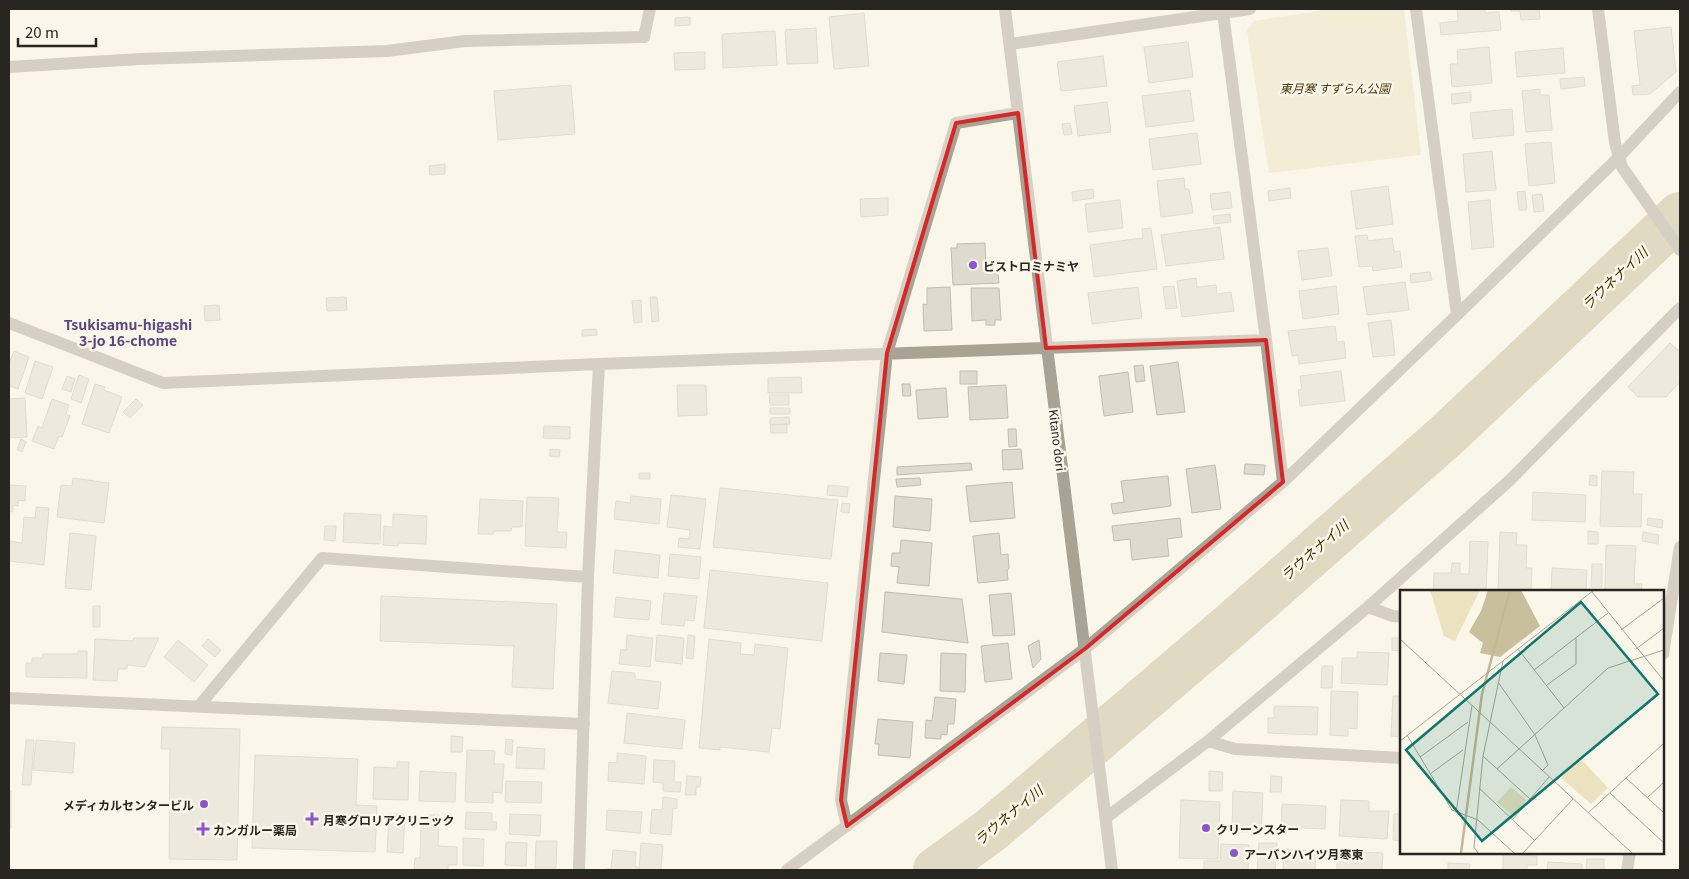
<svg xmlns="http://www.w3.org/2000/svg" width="1689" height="879" viewBox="0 0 1689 879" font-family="Georgia,'Noto Sans JP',serif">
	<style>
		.green { fill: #ede2bf }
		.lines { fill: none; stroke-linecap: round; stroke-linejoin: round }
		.river { stroke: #c3b894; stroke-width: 46 }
		.building { fill: #dedbce; stroke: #c1beb1 }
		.minor { stroke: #a8a394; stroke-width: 12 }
		.marked { fill: none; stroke: #d62828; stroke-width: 4; stroke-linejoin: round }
		.poi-dot { fill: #8d55cd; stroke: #faf6e9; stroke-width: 2 }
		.labels { text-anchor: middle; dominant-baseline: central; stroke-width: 5; stroke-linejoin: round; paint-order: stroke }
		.park-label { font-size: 12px; font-style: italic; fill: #4a3d10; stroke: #faf6e9 }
		.poi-label { font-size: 12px; font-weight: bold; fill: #282621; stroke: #faf6e9; text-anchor: start }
		.street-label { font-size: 12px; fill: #282621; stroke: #faf6e9 }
		.water-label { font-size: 14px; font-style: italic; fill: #3d3001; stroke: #faf6e9 }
		.neighbourhood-label { font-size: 14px; font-weight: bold; fill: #5e4481; stroke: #faf6e9 }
		.inset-river { fill: none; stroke: #c3b894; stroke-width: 2.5 }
		.inset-road { fill: none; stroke: #a6a399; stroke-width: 1 }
		.view { fill: #0f766e; fill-opacity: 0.15; stroke: #0f766e; stroke-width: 2.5 }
		.inset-edge { fill: none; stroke: #282621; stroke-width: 2.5 }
	</style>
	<rect width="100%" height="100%" fill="#faf6e9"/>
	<path class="green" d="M1330,9H1404L1421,155L1269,173L1247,30L1254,21Z"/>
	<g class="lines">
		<path class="river" d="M936,870L991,830L1230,626L1447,435L1680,215"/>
	</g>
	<path class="building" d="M1457,9H1485V13L1499,12L1501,30L1441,35L1440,23L1458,21Z
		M1511,9H1539L1540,19L1521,20L1520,11H1511Z
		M864,13L869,66L834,69L829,17Z
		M690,17V25L675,26V18Z
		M1671,27L1676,72L1650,94L1633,95L1632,86L1640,85L1634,31Z
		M816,28L818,63L787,64L785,30Z
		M775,31L777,65L723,68L722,34Z
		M1188,42L1193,77L1149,83L1144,47Z
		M1489,47L1492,83L1452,87L1450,64H1458L1457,50Z
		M1563,48L1565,73L1517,77L1515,52Z
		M705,52V69L675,70L674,53Z
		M1103,56L1107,86L1061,91L1057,62Z
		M1584,77L1585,86L1561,89L1560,79Z
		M571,85L575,134L498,140L494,91Z
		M1540,89V95H1549L1552,130L1526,132L1522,91Z
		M1190,90L1194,121L1146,127L1142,96Z
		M1471,92V102L1452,104L1451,94Z
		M1107,102L1111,132L1078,136L1074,106Z
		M1512,109L1514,135L1473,139L1470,113Z
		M1070,123L1072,134L1064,135L1062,124Z
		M1197,133L1201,164L1153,170L1149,139Z
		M1551,142L1555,183L1529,186L1525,144Z
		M1492,151L1496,190L1466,192L1463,154Z
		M445,164V174L430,175L429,166Z
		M1184,178L1185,189H1189L1193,213L1161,217L1157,181Z
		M1388,186L1393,224L1356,229L1351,191Z
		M1290,188L1291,198L1269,201L1268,191Z
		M1093,189L1094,198L1073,201L1072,192Z
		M1525,191L1527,210H1519L1517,192Z
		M1230,192L1232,208L1212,210L1210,194Z
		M1542,194L1544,211L1534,212L1532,195Z
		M888,198V215L861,217L860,199Z
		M1120,200L1123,228L1088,232L1085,204Z
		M1490,200L1494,247L1472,249L1468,202Z
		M1230,214L1231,222L1214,224L1213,216Z
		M1220,227L1224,259L1166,266L1161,235Z
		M1151,228L1157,269L1094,277L1090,245L1143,238L1142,229Z
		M1367,235L1368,241L1392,238L1394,252L1400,251L1402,267L1373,271L1372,266L1359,267L1355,236Z
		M985,243L986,274L998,273L999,283L953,285L951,248H957V244Z
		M1328,248L1332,276L1302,280L1298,251Z
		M1430,272L1432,280L1411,283L1410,274Z
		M1196,278L1197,287L1216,285L1217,294L1231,292L1234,311L1182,317L1177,281Z
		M1405,282L1409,310L1367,315L1363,287Z
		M1174,286L1177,308L1166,309L1163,287Z
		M1336,286L1339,314L1303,319L1299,291Z
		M950,287L952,330L924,331L923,304L927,305V288Z
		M1138,287L1142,318L1092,324L1088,293Z
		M971,288H999L1001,320H995V325H986V320L972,321Z
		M346,297L347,310L327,311L326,298Z
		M650,297H657L659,321L652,322Z
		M641,300L642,322L634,323L632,301Z
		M219,305L220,320L205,321L204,306Z
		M1391,320L1395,355L1373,357L1368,323Z
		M1335,326L1337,342L1344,341L1346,358L1299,364L1298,355L1292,356L1288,331Z
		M596,329L597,335L582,336V330Z
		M1670,343L1680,352V382L1666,397H1638L1628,387Z
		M14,351L29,357L18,389L10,386L9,390V364Z
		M35,361L53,367L42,399L25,393Z
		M1178,362L1185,412L1157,415L1150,366Z
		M1143,365L1145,381L1136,382L1134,366Z
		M960,371H977V384H960Z
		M1341,371L1345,401L1300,406L1298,390L1302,389L1300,376Z
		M1128,372L1133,412L1104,416L1099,376Z
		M79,375L89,379L81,403L71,399Z
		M67,376L75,379L71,392L62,389Z
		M801,377L802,393H768V378Z
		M95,384L105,387L104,390L122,397L109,433L82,424Z
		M902,384H910L911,396H903Z
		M677,385H706L707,415L678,416Z
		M1006,385L1008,418L970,420L968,387Z
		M946,388L948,417L918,419L916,390Z
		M769,395H789V405H770Z
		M25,398L27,437L9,438V399Z
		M52,399L69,405L66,414L70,416L62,437L59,436L54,449L32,441L38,426L42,428Z
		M136,399L143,405L130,418L123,412Z
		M770,408H790V414H770Z
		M789,417L790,424L770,425V418Z
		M787,424V433H771L770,425Z
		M544,426L570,427V439L543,438Z
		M1008,429H1016L1017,446L1009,447Z
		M21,439L26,442L22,452L17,450Z
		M550,449L560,450L559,457L550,456Z
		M1021,449L1023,469L1003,470L1002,450Z
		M971,463L972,470L897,475V467Z
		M1245,464L1265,465L1264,475L1244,474Z
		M1215,465L1221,509L1192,513L1186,469Z
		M1602,471L1634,472L1633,494H1642L1641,527L1600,526Z
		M639,473H650V479H639Z
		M1590,475L1597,476V486L1589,485Z
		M1168,476L1171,506L1113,514L1111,504L1124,502L1121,481Z
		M73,478L109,483L104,523L57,517L61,485L72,486Z
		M920,478L921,485L897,487L896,479Z
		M1012,482L1015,518L970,522L966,486Z
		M9,485L26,486L25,501L18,500V506L13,505V512L9,511Z
		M828,485L848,487L847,497L827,495Z
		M720,488L838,500L831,559L713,547Z
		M1533,492L1586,495L1585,522L1532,520Z
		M671,495L706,499L700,549L678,547L679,538L689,539L690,530L667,527Z
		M631,496L661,499L659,524L614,519L616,501L630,503Z
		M895,496L932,499L930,531L893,527Z
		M527,497L559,498L557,532H567L566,548L525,546Z
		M480,499L523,501L522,527H512L511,531H494L493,534H478Z
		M842,503L850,504L849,513L841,512Z
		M36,507L49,508L44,565L9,561V541L22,543L24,517L35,518Z
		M344,513L381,515L380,544L343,542Z
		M393,514L427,516L426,544L399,543L398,546L383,545L384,526L393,527Z
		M1180,518L1182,537L1167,539L1169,556L1132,560L1130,539L1114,541L1112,526Z
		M1648,518L1663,520L1662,528L1647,525Z
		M325,526H336L335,541L324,540Z
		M1588,531L1598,532V544H1588Z
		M1500,532L1517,533L1516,545H1527L1526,568H1532L1531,592H1498Z
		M1643,532L1659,535L1658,544L1642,541Z
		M70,533L96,536L91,590L65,588Z
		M999,533L1001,555L1008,554L1009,569L1007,570L1008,580L978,583L973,536Z
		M901,540L932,543L929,586L897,583L899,567L891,566L892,553H900Z
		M1470,541L1488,542L1486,592H1433L1434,573H1451L1452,563H1460V574H1469Z
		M1606,545L1636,546L1634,584H1642L1641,592H1605Z
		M615,550L660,555L658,578L613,573Z
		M670,554L701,557L699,579L668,576Z
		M1592,564H1602V587H1591Z
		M1552,568L1587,570L1586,592H1551Z
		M710,570L828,583L822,641L704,628Z
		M885,592L962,599L968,643L882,632Z
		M664,593L697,596L694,621L685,620L684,626L661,624Z
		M1011,593L1015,635L993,636L989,595Z
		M381,596L557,604L553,689L512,687L514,646L380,641Z
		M616,597L651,601L649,620L614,617Z
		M93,606H100V627H93Z
		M627,635L653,638L650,667L619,664L621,649L626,650Z
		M657,635L684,638L682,664L655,661Z
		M688,635L695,636L693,659L686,658Z
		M134,638H159L145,667L127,665V669H118L117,681L93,680L95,639L133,641Z
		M1392,638H1401V651L1392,650Z
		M208,639L221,650L215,657L202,646Z
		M709,639L741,643L740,654L754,655L755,644L788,648L780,729L772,728L769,752L720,747V750L699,748Z
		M178,640L208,665L194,682L164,657Z
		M1039,640L1041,659L1033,668L1028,646Z
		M1008,643L1012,679L985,682L981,646Z
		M78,651H87V678L26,677V663H32V658H42L43,654H78Z
		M1357,652L1389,653L1387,685L1341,683L1342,658H1357Z
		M880,653L907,655L904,684L878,681Z
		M941,653L966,654L965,692L940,691Z
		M1322,666H1333L1332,688H1321Z
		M612,671L635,673V679L661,682L658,709L608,703Z
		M1331,691L1358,692L1357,729L1348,728V736L1330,735Z
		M1393,696H1402V737L1391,736Z
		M935,697L956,699L954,724H948L947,735L941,734V739L925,738L926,720L932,721Z
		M1274,706L1318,707L1317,735L1268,733V718H1274Z
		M627,713L685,720L682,749L624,743Z
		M878,719L913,722L910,758L878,755L879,744H875Z
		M162,727L240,729L237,860L169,859L170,749H161Z
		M451,736L463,737L462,752H451Z
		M506,739L513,740L512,755L505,754Z
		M26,740H34L31,785H22Z
		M36,740L75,743L73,773L33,770Z
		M517,747L545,749L544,769L516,768Z
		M467,750L495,751L494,764H504L502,793L493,792V803L465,802Z
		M617,753L646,756L644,784L608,781L609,762L617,763Z
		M255,755L358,759L356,805L377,806L375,852L252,848Z
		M654,760L675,761L674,782H681L680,792L663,791V783L653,782Z
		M397,762H409L408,800L373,799L374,767L397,768Z
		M420,771L456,773L455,802L419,801Z
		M1209,771L1223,772L1222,791H1209Z
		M687,776L701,777L700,787H696V795H685Z
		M1271,776L1282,777L1281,792H1270Z
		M506,781L542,782L541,803L505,802Z
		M9,791H11V828H9Z
		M1233,791L1263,793L1261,833L1232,832Z
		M663,797L677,799V809L673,808L671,835L650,833L652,809L662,810Z
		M1181,800L1220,802L1218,859L1179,858Z
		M1341,800L1369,801V811H1389L1387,839L1339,836Z
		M1282,804L1326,806L1325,829L1281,827Z
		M607,810L642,812L640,833L606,830Z
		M466,812L492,813V822H497L496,830L465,829Z
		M389,814H405L403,853L387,852Z
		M510,814L541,815L540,836L509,834Z
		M1394,814H1402V841L1393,840Z
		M427,815H439L438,846L457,847V865H448V870H414L415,858H420L421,824H426Z
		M463,838L484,839L483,866L463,865Z
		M536,841H557L556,868H535Z
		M506,842L527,843L526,866L505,865Z
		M641,843L663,845L661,870H639Z
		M1259,843H1277L1275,870H1257Z
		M1221,844L1249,845L1248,870H1204V861H1220Z
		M1284,849L1316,851L1315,870H1283Z
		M613,850L636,852L635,867H638V870H606V869H611Z
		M1337,851L1383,853L1382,870H1337Z
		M1503,854L1537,856V865H1527V870H1503Z
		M1587,859H1604V870H1586Z
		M1548,862L1582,864V870H1547Z
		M1448,863L1470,864L1469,870H1448Z"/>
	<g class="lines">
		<path class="minor" d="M1005,9L1112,870
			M1416,9L1457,315
			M1598,9L1615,143L1622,167L1680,250
			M1223,13L1266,340L1283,482
			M1010,44L1250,9
			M9,67L140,59L387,51L465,41L644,37L650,9
			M9,323L163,383L599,364L1266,340
			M1368,607L1393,616L1402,617
			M1663,654L1680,547
			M9,698L584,724
			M199,706L322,558L588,577
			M1208,741L1235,749L1402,758
			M1107,817L1208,741L1368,607L1510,480L1680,308
			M847,826L841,800L887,353L956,123L1018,113
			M579,870L588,577L599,364
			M787,870L1086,648L1283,482L1457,315L1619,157L1680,92
			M1627,870L1630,853"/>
	</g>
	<path d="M0 0H1689V879H0ZM1018,113L1046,348L1266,340L1283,482L1086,648L847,826L841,800L887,353L956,123Z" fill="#faf6e9" fill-opacity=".55" fill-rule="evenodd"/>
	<path class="marked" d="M1018,113L1046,348L1266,340L1283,482L1086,648L847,826L841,800L887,353L956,123Z"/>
	<g class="poi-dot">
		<circle cx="973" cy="265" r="5"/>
		<circle cx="204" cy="804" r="5"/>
		<path d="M309.5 811.5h5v5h5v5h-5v5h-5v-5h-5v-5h5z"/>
		<circle cx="1206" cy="828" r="5"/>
		<path d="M200.5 821.5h5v5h5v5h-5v5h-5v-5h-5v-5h5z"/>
		<circle cx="1234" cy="853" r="5"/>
	</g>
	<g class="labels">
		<g class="park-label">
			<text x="1335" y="87">東月寒 すずらん公園</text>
		</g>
		<g class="poi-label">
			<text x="983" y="265">ビストロミナミヤ</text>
			<text x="194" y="804" text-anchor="end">メディカルセンタービル</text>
			<text x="323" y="819">月寒グロリアクリニック</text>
			<text x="1216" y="828">クリーンスター</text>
			<text x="213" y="829">カンガルー薬局</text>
			<text x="1244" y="853">アーバンハイツ月寒東</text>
		</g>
		<g class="street-label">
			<text transform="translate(1058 440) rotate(83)">Kitano dori</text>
		</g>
		<g class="water-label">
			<text transform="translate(1614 278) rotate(-43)">ラウネナイ川</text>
			<text transform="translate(1314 550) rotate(-41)">ラウネナイ川</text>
			<text transform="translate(1008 815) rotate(-40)">ラウネナイ川</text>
		</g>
		<g class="neighbourhood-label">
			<text x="128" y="324">Tsukisamu-higashi<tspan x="128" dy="16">3-jo 16-chome</tspan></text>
		</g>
	</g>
	<g transform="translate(1400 590)">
		<rect width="264" height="264" fill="#faf6e9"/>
		<path d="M30,0H80L55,51L44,46ZM182,170L208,198L191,214L161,188L176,172ZM111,197L126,210L113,226L97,212Z" fill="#ede2bf"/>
		<path d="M88,0H121L140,36L100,67L80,63L83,53L69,42L81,21Z" fill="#cabf9b"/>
		<path class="inset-river" d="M61,263L82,104L110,0"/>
		<path class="inset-road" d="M192,2L264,91M221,40L264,8M0,49L232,263M118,59L164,118M236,59L264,38M134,80L208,23M98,92L135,145L148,175L142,181M147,95L176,74V48M7,145L52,220L78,230L114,263M0,151L194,0M83,166L130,209M20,167L68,132M97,179L208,78L264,60M30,184L63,160M226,188L264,223M79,198L135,251M210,203L264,253M247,208L264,192M56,223L72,115M188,223L264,153M113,229L149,187M78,263L74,257L83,166L103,71M123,263L173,209"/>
		<path class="view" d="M181,12L258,104L82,251L6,160Z"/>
		<rect width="264" height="264" class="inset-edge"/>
	</g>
	<rect width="1689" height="879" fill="none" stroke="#282621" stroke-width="20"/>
	<path d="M18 38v8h78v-8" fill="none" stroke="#282621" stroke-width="2.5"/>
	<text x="25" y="38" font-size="15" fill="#282621" stroke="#faf6e9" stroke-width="4" paint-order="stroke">20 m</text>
</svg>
